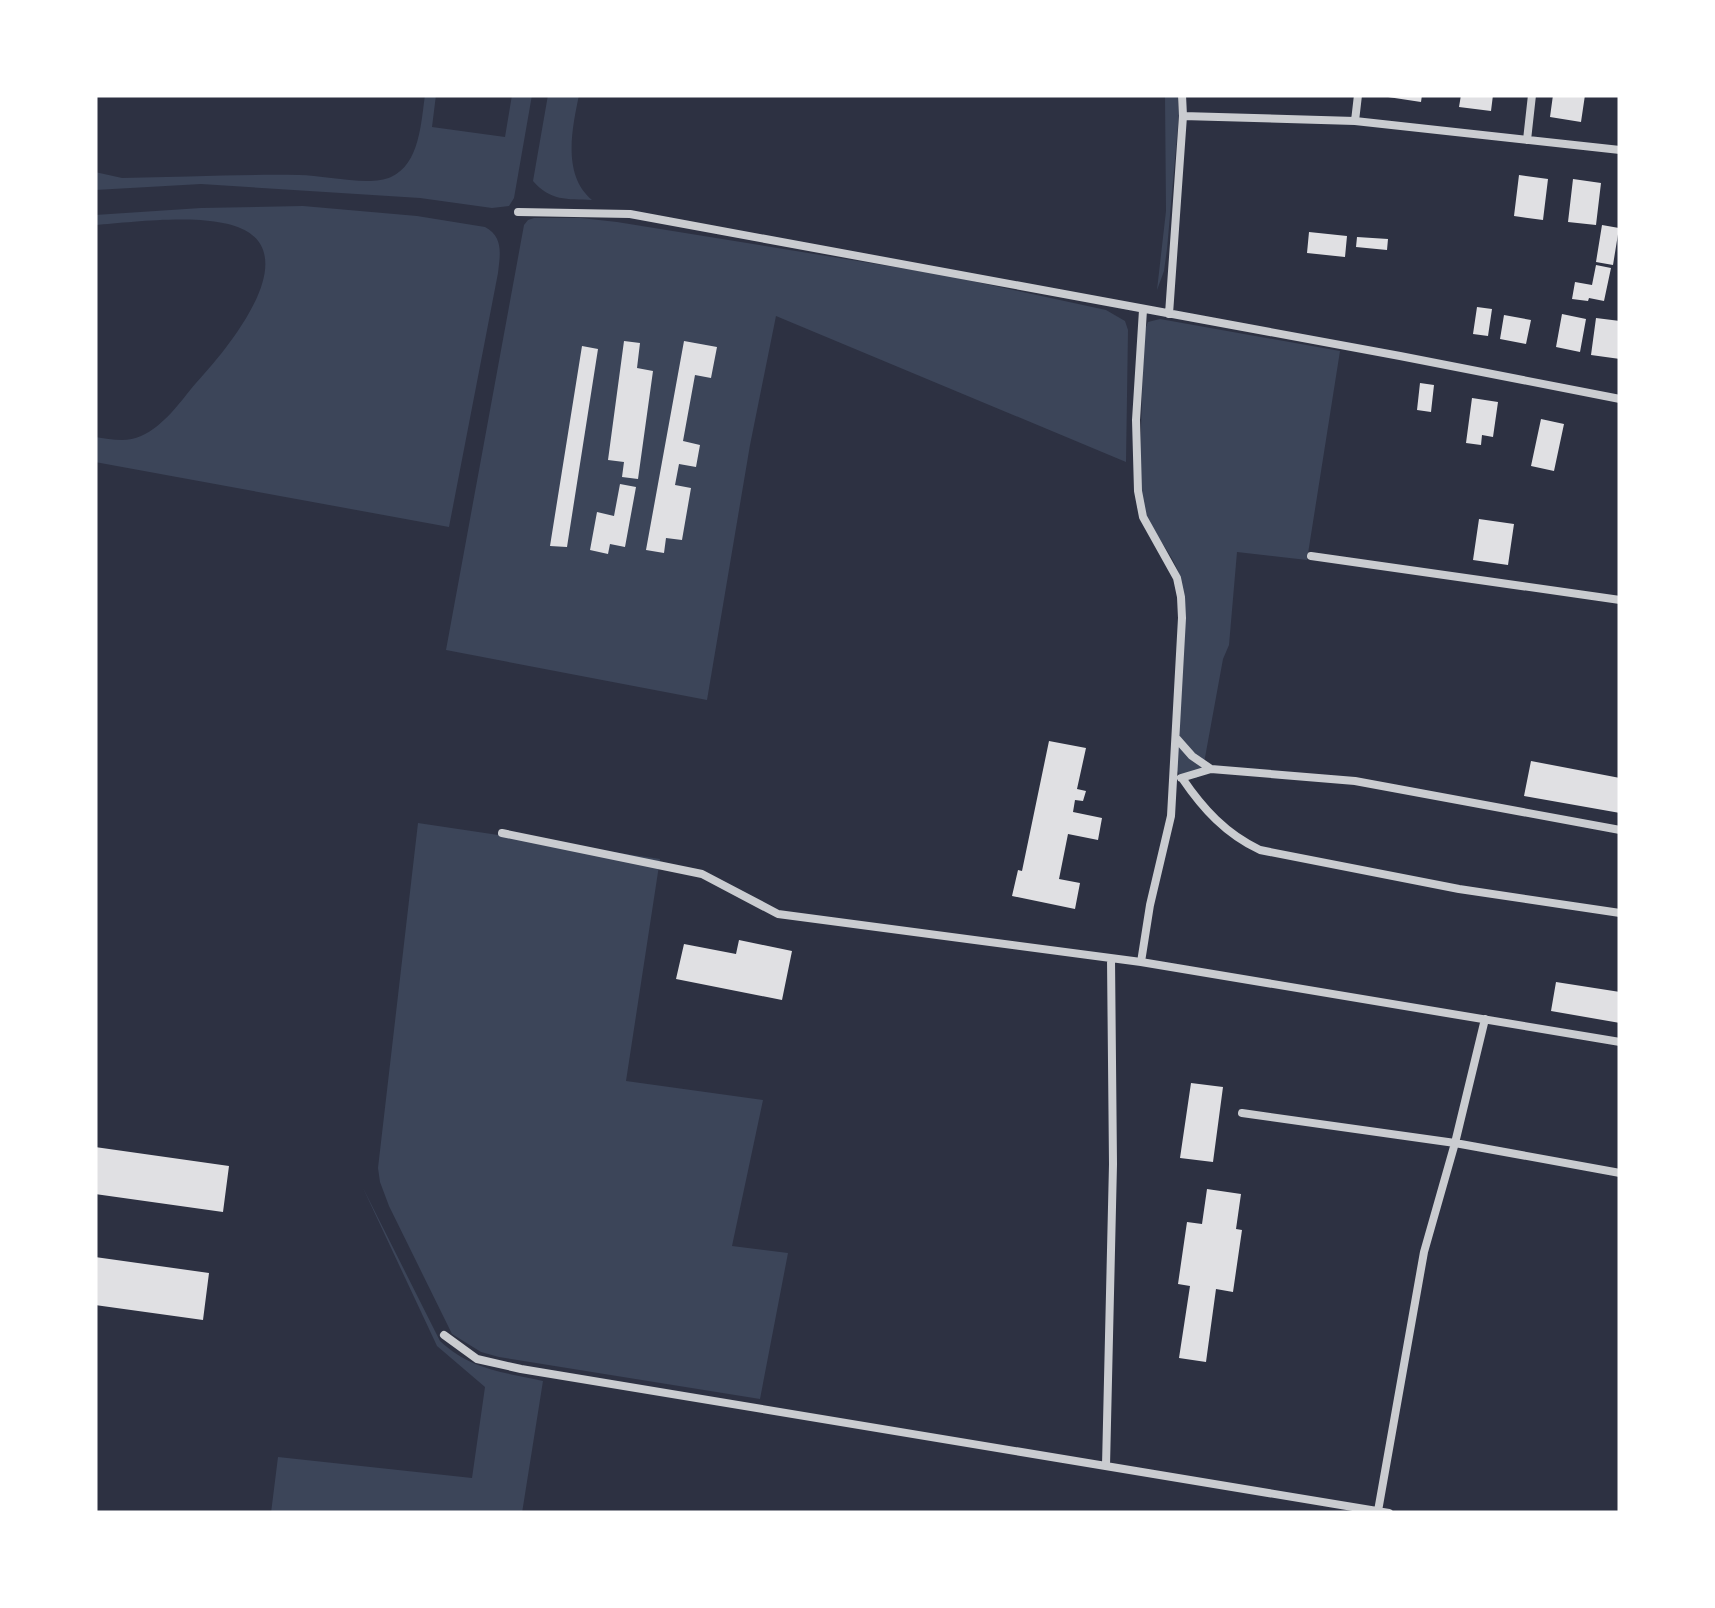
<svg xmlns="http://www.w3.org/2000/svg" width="1715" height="1608" viewBox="0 0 1715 1608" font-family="Montserrat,sans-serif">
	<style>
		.green { fill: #3c4559 }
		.building { fill: #e0e0e3 }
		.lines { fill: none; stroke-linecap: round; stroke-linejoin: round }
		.minor { stroke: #caccd0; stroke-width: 8 }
	</style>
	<rect width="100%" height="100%" fill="#2d3142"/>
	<path class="green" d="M425,95H436L432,127L505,137L512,95H532L514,198L509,206L492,208L420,198L201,184L95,190V172L122,178C181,177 240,174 299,175C324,175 370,187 391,177C420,164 421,122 425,95Z
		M548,95H579C572,129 562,175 592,200C567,199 550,201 533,181Z
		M1165,95H1178L1179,114L1167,249L1164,271L1157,290L1166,211Z
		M303,206L417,216L485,227C504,237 500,255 498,273L449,527L95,462V437C110,439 127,443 141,436C164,426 180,402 196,383C221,356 300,265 248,232C215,211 134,222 95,225V215L201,208Z
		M534,218H581L617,222L944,275L1106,310L1125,321L1128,330L1126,462L776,316L750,445L707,700L446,650L524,225L528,220Z
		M1160,319L1340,351L1307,560L1237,552L1229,645L1223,659L1202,774L1196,778L1180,775L1177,771L1183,593C1180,560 1161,546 1147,518C1143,511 1142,502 1139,494L1144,332L1148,322Z
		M418,823L660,859L626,1081L763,1100L732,1246L788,1253L760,1399L499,1357L481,1352L452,1334L389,1206L380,1182L378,1168Z
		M363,1188L440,1341C471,1370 503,1372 543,1381L522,1513H271L278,1457L472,1478L485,1387L437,1346Z"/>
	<path class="building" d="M1388,95H1422L1421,102L1388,97Z
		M1461,95H1493L1491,111L1459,107Z
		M1553,95H1585L1581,122L1550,117Z
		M1519,175L1548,179L1543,220L1514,216Z
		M1573,179L1601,183L1596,225L1568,222Z
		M1602,225L1619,228L1613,265L1596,262Z
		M1309,232L1347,236L1345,257L1307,253Z
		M1357,237L1388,239L1387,250L1356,247Z
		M1596,265L1611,268L1604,301L1589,298L1588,301L1572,299L1575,282L1592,285Z
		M1477,307L1492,309L1488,336L1473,334Z
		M1562,314L1586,319L1580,352L1556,347Z
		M1504,315L1531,320L1526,344L1500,339Z
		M1596,318L1620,321V359L1591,355Z
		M624,341L640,343L637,368L653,371L638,479L622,477L624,462L608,460Z
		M684,341L717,347L711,378L695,375L683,441L700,445L696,467L679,464L675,485L691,488L682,540L666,538L664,553L646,550Z
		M582,346L598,349L567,547L550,546Z
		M1420,383L1434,385L1431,412L1417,410Z
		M1472,398L1498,402L1493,437L1482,435L1481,445L1466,443Z
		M1541,419L1564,424L1554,471L1531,466Z
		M620,484L636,487L625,547L610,544L608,554L590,550L597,512L614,516Z
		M1479,519L1514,524L1508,565L1473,560Z
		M1049,741L1086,748L1077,789L1086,791L1083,801L1075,800L1073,812L1102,818L1098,840L1068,834L1059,879L1080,883L1075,909L1012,896L1018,870L1022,871Z
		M1531,761L1620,778V813L1524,796Z
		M739,940L792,951L782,1000L676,979L684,944L736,954Z
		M1556,982L1620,992V1023L1551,1011Z
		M1191,1083L1223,1087L1213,1162L1180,1158Z
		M95,1147L229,1166L223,1212L95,1194Z
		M1207,1189L1241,1194L1236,1229L1242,1230L1233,1292L1216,1289L1206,1362L1179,1358L1190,1286L1178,1284L1187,1222L1202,1224Z
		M95,1257L209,1273L203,1320L95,1305Z"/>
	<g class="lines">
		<path class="minor" d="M1183,116L1355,121L1620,150
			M1355,121L1358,95
			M1527,140L1532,95
			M518,212L630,214L1400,356L1620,399
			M1169,314L1183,116L1182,95
			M1311,556L1620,600
			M1177,739L1192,756L1211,769
			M1181,778L1211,769L1355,781L1620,830
			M1182,778C1203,809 1226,834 1260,850L1459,889L1620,913
			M502,833L702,874L778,914L1141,962L1620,1042
			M1141,962L1150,905L1171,816L1182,618L1181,597L1177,578L1143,517L1138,491L1136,420L1143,310
			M1242,1113L1455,1143L1620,1173
			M444,1335L477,1359L521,1369L1389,1513
			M1106,1466L1113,1164L1111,959
			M1378,1511L1424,1252L1455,1143L1485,1019"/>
	</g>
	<rect width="1715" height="1608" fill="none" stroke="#ffffff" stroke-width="195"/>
</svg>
